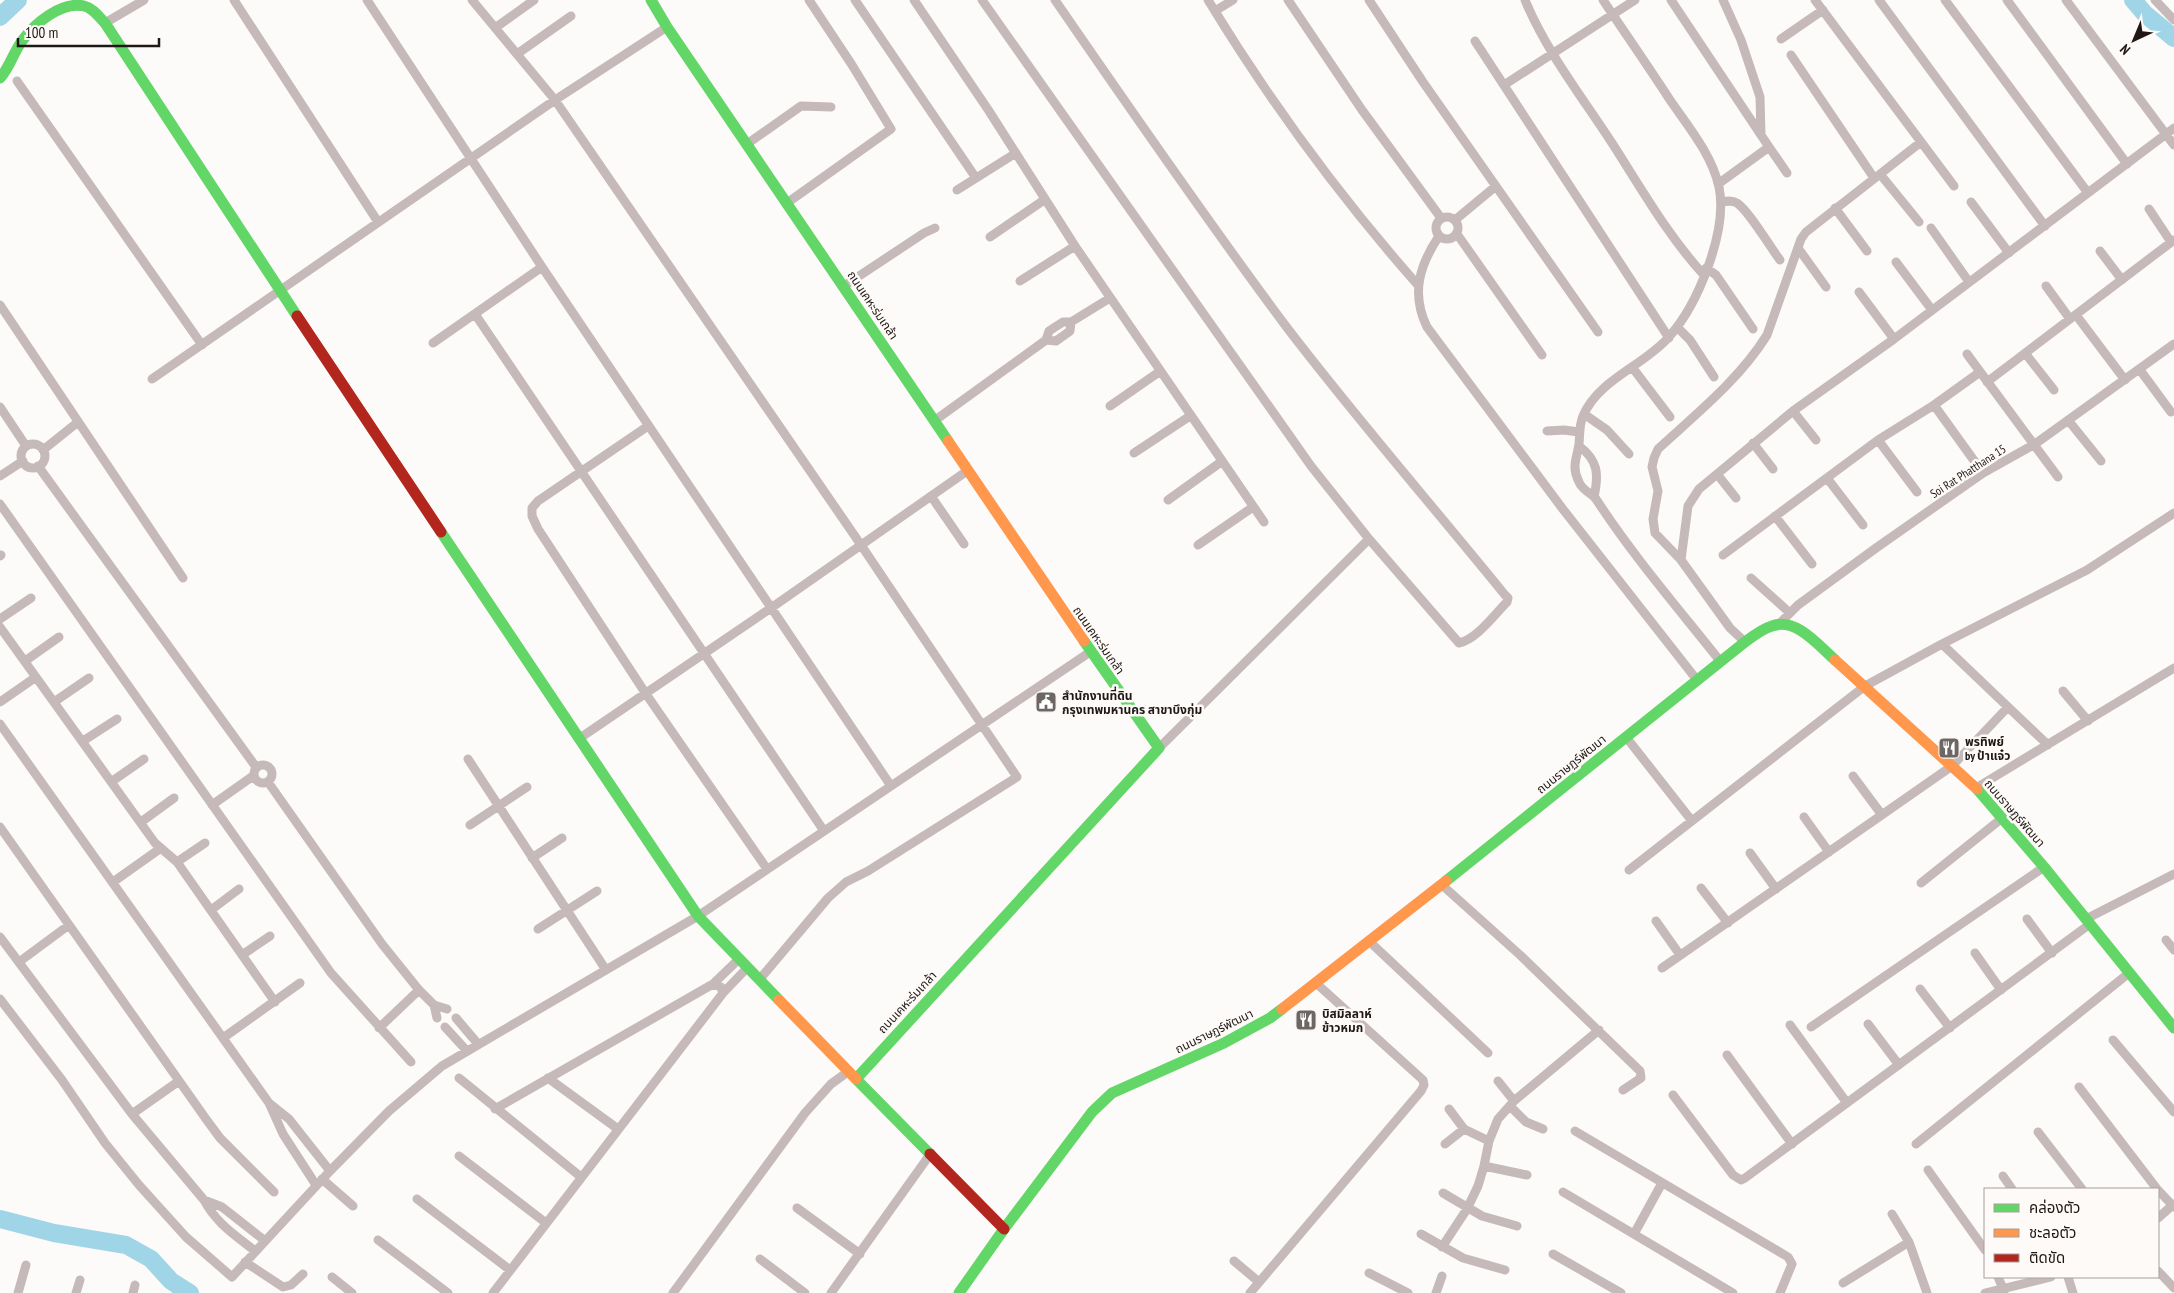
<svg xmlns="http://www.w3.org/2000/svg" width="2174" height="1293" viewBox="0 0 2174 1293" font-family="'PT Sans Narrow','Noto Sans Thai',sans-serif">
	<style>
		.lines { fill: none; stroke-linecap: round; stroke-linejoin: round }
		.canal { stroke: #a0d5e8; stroke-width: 10 }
		.river { stroke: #a0d5e8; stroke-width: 18 }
		.street { stroke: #c6b9b9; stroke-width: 9 }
		.fast { stroke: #63d668; stroke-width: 11 }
		.slow { stroke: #ff974d; stroke-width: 11 }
		.jam { stroke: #b3261e; stroke-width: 11 }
		.labels { text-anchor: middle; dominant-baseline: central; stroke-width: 5; stroke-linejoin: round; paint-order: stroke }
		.street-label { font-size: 12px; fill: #1f1814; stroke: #fefaf8 }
		.poi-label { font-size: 12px; font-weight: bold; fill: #1f1814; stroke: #fefaf8; text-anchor: start }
	</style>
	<rect width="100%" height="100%" fill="#fdfbf9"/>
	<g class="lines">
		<path class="canal" d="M177,1293L181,1286"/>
		<path class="river" d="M2133,0L2145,14L2174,38
			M0,17L18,0
			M0,1219L54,1233L126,1245L151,1259L171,1281L190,1293"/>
		<path class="street" d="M234,0L378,222
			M367,0L542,267L891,786
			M472,0L555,100L861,545L1017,777L868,871L846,882L828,898L759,980
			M855,0L976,178
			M914,0L989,111L1075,246L1264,522
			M982,0L1311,466L1369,539L1159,748
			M1055,0C1130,109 1206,219 1285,325C1355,417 1432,505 1505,595L1508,598L1507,602C1495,614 1476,640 1459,643L1369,539
			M1208,0C1269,100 1340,197 1417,284
			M1288,0L1362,110L1441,218
			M1369,0L1423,82L1598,332
			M1525,0C1546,51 1582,97 1612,143C1641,188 1668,236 1704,275
			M1603,0C1625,33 1648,66 1670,100C1688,126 1712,155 1719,187C1728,231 1698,305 1668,338C1643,366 1598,380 1583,416C1579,425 1580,434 1579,444C1577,458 1571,467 1579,482C1582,490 1591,493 1596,499C1633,556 1678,608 1720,661
			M1671,0L1769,147L1718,184
			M1723,0L1741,40L1760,97L1761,134
			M1815,0L1954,186
			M1879,0L2045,226
			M1945,0L2088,193
			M2007,0L2127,164
			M2066,0L2174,145
			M2155,0L2174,20
			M1215,11L1233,0
			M105,23L144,0
			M495,28L534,0
			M1781,39L1823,10
			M1475,41L1669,338
			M517,54L571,16
			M1791,55L1874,178
			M17,81L202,345
			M1504,85L1635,0
			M747,144L801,106L831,107
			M1769,147L1787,173
			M1880,174L1919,222
			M957,190L1016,153
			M1722,202C1727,201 1732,200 1737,203C1749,211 1770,247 1780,260
			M1971,202L2009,253
			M787,203L891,129L852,65L809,0
			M1835,208L1867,251
			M2149,209L2171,242
			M1436 228a11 11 0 1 1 22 0a11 11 0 1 1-22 0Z
			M1455,220L1496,186
			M1931,228L1969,282
			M1457,234L1542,355
			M1439,236C1419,266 1411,294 1427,327L1562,508L1697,680
			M990,237L1044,200
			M1798,248L1826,287
			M2100,251L2122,280
			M1896,262L1932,310
			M1706,268L1716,275L1753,329
			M1020,281L1075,246
			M844,286L924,233L935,228
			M2046,286L2070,319
			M1859,292L1894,339
			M0,305L183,578
			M475,314L824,831
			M2076,315L2125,380
			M1677,327L1690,340L1714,377
			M1046,340L1056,341L1070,331L1071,322
			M433,343L542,267
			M2025,353L2054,390
			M1967,354L2058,477
			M1632,367L1670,417
			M2140,370L2171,412
			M152,379L555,100L667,27
			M1987,382L2174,240
			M1934,405L1983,473
			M1110,406L1159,372
			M0,407L26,446
			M1793,411L1816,440
			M1584,414L1607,430L1629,454
			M2068,420L2101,461
			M934,421L1046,340L1049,331L1063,322H1071L1110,298
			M648,426L538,501L532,508V516L538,529L646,694L767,869
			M1547,431L1564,430L1579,432
			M1878,440L1917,492
			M1753,443L1773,469
			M21 456a12 12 0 1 1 24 0a12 12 0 1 1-24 0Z
			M1579,446C1598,460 1599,474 1594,497
			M43,450L78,422
			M1134,453L1190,416
			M38,466L256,767
			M1717,474L1736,498
			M0,476L23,461
			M1827,478L1863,525
			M931,496L964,544
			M1168,500L1221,462
			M0,504L331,973L411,1062
			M1775,516L1812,564
			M1198,545L1253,507
			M1723,555L1878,440L1934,405L1980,372
			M0,556L1,555
			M1681,560L1688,506L1699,489L1793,411L1894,339L2174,128
			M1751,578L1790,613
			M0,619L31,598
			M1780,623L1798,605L1876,548L1983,473L2035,444L2174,344
			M0,627L155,843L177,862L275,1002
			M1745,642L1730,628L1681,560L1655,533L1653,519L1658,491L1652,467L1654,458L1658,449C1696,414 1739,380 1767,335L1801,239L1806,232L1921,142
			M1942,644L2048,745
			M25,661L59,637
			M2063,691L2088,721
			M0,702L36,677
			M54,702L89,678
			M0,724L269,1103L283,1134L316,1185
			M1626,737L1692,821
			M580,738L771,608L967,471
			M83,741L117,719
			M468,759L606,970
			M254 774a9 9 0 1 1 18 0a9 9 0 1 1-18 0Z
			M1853,776L1882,815
			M111,782L144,759
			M268,782L382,944L419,990L434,1005L447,1009
			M1976,788L2174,668
			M212,805L253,776
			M1804,817L1829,852
			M141,822L174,798
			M470,825L527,787
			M0,827L206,1119L220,1138L274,1192
			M1750,853L1776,889
			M532,858L562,838
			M177,862L205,843
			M1629,870L1865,686L1942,644L2087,570L2174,513
			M113,882L161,848
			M1921,883L2001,819
			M1442,885L1520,955L1640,1071L1641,1078L1623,1090
			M1701,888L1728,923
			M211,910L239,889
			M2027,919L2052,953
			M2086,919L2174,874
			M1656,921L1680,955
			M538,929L597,891
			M0,937L132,1114L204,1200C216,1223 235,1235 255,1251
			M2166,940L2174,950
			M1370,942L1488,1053
			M1975,953L2001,990
			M242,955L270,936
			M19,962L69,925
			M1662,968L1952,766L2008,707
			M713,984L739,959
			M1920,989L1950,1028
			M723,993L747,968
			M0,999L62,1080L105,1143L139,1185L186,1237L232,1277L330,1171L389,1111L442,1066L698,916L1090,652
			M434,1005L437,1018
			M456,1018L478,1044
			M1868,1024L1899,1065
			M1790,1025L1847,1103
			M445,1027L467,1051
			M1811,1027L2044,867
			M379,1028L419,990
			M223,1038L300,983
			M2113,1040L2174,1112
			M1727,1055L1792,1144
			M459,1078L581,1177
			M548,1078L618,1129
			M1498,1081L1514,1101
			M2079,1087L2157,1189
			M1673,1095L1733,1175L1741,1180L1745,1178L2090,924
			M269,1103L289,1119L330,1171
			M1510,1106L1526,1122L1543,1129
			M1449,1109L1464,1129
			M132,1114L179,1081
			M1575,1131L1788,1257L1792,1264L1780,1293
			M2038,1132L2082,1189
			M1445,1144L1464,1129L1489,1141
			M1916,1144L2129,973
			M459,1156L546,1223
			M1484,1166L1527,1175
			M1928,1170L1985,1250
			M2003,1176L2012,1189
			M322,1179L353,1206
			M2158,1190L2174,1207
			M1563,1192L1733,1293
			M1443,1193L1482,1216L1517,1226
			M417,1199L510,1270
			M204,1200L222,1207L264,1240
			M797,1208L860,1254
			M1892,1214L1909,1242L1927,1293
			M2158,1218L2174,1204
			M1421,1234L1463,1258L1505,1270
			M1634,1234L1662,1183
			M378,1240L448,1293
			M1442,1247L1467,1209L1478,1186L1484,1166L1489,1141L1498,1119L1514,1101L1599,1030
			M1553,1254L1621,1293
			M760,1259L805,1293
			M1234,1261L1259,1282
			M245,1262L283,1287L291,1285L303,1274
			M2158,1271L2174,1288
			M1369,1273L1408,1293
			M332,1277L352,1293
			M1998,1277L2004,1291
			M2068,1277L2073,1293
			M1843,1283L1909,1242
			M18,1293L26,1265
			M76,1293L80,1280
			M133,1293L135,1285
			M493,1293L723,993L721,987L713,984L495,1109
			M673,1293L805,1113L831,1084L849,1071
			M831,1293L931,1153
			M1250,1293L1421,1091L1424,1085L1423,1080L1317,984
			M1436,1293L1442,1276
			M1985,1293L2051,1277"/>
		<path class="fast" d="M651,0L667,27L948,441
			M0,78C10,67 13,53 22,41C34,24 61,1 84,6C93,8 99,17 105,23L297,316
			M441,532L698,916L779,1000
			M1977,789L2044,867L2174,1028
			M1446,881L1745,642C1753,636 1762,629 1772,626C1796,617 1819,646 1835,660
			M930,1154L856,1079L1159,748L1084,641
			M959,1293L1004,1229L1092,1112L1112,1093L1224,1043L1270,1018L1282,1009"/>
		<path class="slow" d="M948,441L1084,641
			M1835,660L1977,789
			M779,1000L856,1079
			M1282,1009L1446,881"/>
		<path class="jam" d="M297,316L441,532
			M930,1154L1004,1229"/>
	</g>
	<defs>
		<g id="civic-square" transform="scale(1.125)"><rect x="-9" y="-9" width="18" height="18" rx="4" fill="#6d6764" stroke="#fefaf8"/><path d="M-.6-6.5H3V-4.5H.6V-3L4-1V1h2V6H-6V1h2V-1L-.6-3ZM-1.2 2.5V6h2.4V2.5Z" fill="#fff"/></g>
		<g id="restaurant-square" transform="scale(1.125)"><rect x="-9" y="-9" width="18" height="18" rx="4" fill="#6d6764" stroke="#fefaf8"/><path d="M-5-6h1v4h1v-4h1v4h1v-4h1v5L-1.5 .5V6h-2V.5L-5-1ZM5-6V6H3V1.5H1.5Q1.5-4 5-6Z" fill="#fff"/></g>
	</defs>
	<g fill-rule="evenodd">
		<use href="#civic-square" x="1046" y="702"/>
		<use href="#restaurant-square" x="1949" y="748"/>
		<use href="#restaurant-square" x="1306" y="1020"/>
	</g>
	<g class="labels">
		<g class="street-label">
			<text transform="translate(873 305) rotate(56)">ถนนเคหะร่มเกล้า</text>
			<text transform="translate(1968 471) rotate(-33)">Soi Rat Phatthana 15</text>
			<text transform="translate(1099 640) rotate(55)">ถนนเคหะร่มเกล้า</text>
			<text transform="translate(1571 764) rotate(-39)">ถนนราษฏร์พัฒนา</text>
			<text transform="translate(2015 813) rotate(49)">ถนนราษฏร์พัฒนา</text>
			<text transform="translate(907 1002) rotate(-47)">ถนนเคหะร่มเกล้า</text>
			<text transform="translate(1214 1031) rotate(-26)">ถนนราษฏร์พัฒนา</text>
		</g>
		<g class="poi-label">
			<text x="1062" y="695">สำนักงานที่ดิน<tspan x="1062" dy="14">กรุงเทพมหานคร สาขาบึงกุ่ม</tspan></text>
			<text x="1965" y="741">พรทิพย์<tspan x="1965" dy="14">by ป้าแจ๋ว</tspan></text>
			<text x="1322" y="1013">บิสมิลลาห์<tspan x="1322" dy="14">ข้าวหมก</tspan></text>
		</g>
	</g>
	<rect x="1984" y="1188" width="175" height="90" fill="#fefaf8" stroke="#a5a09d"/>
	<rect x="1994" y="1204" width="25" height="8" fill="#63d668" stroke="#a5a09d"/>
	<text x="2029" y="1213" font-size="15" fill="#1f1814">คล่องตัว</text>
	<rect x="1994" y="1229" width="25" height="8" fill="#ff974d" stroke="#a5a09d"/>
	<text x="2029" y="1238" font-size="15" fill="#1f1814">ชะลอตัว</text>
	<rect x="1994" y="1254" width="25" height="8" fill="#b3261e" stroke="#a5a09d"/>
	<text x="2029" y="1263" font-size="15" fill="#1f1814">ติดขัด</text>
	<g transform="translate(2134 40) rotate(224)" stroke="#fefaf8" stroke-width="4" paint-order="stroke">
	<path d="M0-4L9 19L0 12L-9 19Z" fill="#1f1814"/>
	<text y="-8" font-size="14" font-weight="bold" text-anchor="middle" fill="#1f1814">N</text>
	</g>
	<path d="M18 38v8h141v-8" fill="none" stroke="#1f1814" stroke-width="2.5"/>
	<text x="25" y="38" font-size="15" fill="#1f1814" stroke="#fefaf8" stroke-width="4" paint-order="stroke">100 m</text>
</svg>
